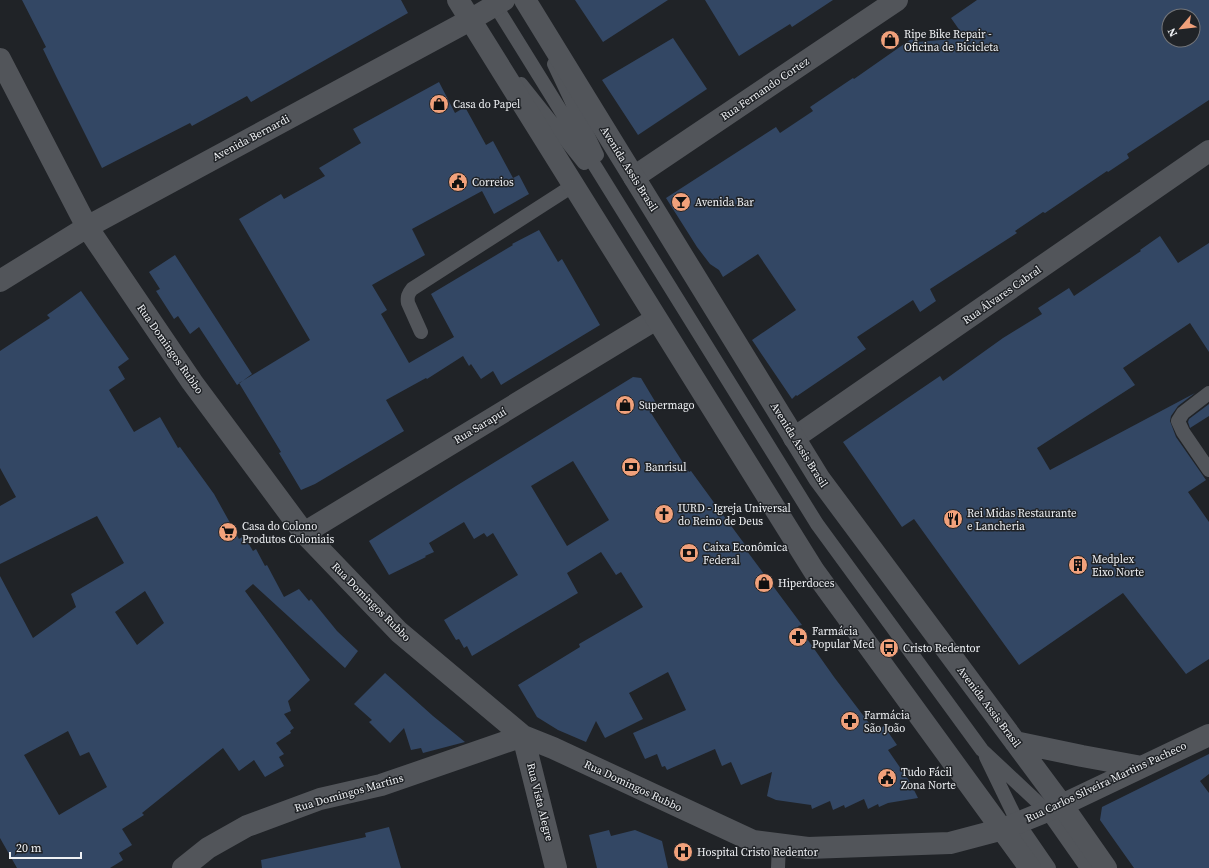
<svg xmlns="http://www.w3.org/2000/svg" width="1209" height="868" viewBox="0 0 1209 868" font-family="'Source Serif 4',serif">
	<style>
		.building { fill: #334764; fill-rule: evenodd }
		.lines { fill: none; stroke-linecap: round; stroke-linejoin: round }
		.lane { stroke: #52555a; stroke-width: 14 }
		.street { stroke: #52555a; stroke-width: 22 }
		.secondary { stroke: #52555a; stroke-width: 22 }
		.labels { text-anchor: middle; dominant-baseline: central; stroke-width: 3; stroke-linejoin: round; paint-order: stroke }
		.poi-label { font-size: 11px; fill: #eff1f4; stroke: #202327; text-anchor: start }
		.street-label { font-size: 11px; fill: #eff1f4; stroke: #202327 }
	</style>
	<rect width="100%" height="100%" fill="#202327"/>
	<path class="building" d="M22,0H401L408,13L251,102L247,96L192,126L190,123L102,168L56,76L43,49L46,47Z
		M575,0H668L603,42Z
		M705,0H833L792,27L790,24L739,56Z
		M977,0H1209V100L1127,154L1129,158L1108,172L1107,171L1045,213L1043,212L1015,231L1017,233L930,289L936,301L920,312L913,300L857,337L866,349L797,396L796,395L792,399L752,340L796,310L758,254L723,277L719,270L710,264L697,247L666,198L776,127L780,133L813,111L810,107L853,78L854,79L914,37L917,42L965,38L951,18ZM1169,16H1193V40H1169Z
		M673,38L707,89L638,135L602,80Z
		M439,82L455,113L465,107L486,145L493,141L513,178L519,175L529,194L494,214L482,191L412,229L425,255L372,285L387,310L381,314L409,363L454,337L431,294L513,245L512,244L539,230L558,262L562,259L600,325L501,385L493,371L481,379L471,364L469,366L463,356L427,379L426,378L386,400L404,431L315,484L301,490L279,453L281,452L239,383L310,340L239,219L281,194L284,199L325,176L319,168L361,143L353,129Z
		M1160,236L1178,263L1209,243V352L1190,323L1123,368L1135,385L1037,448L1050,470L1195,393L1178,406L1171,416L1170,421L1176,437L1206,480L1188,492L1209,522V659L1186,674L1123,593L1019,665L914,519L902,527L843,442L940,376L943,381L1003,338L1042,314L1038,308L1069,288L1074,296L1141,251L1140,250Z
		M175,255L252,374L237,385L199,327L190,334L178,316L174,319L156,291L160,289L149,272Z
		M81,291L129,359L118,367L125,379L109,390L134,432L160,417L178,448L180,447L214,494L239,539L244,536L253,551L256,549L265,566L267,565L284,597L299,589L309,601L311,599L337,631L358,651L345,668L253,584L245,591L310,680L288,701L291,711L284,714L294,728L290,731L291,733L276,743L284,754L279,757L284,766L265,777L254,760L239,771L223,748L142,813L144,815L122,829L132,845L119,853L123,860L110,868H17L0,838V576L33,638L76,607L71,594L124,563L97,516L0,564V506L16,497L0,468V351L50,318L47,315ZM145,591L164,623L137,645L115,612ZM68,731L80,756L89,752L107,787L59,815L24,755Z
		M633,377L641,378L659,408L651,413L689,472L691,471L718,508L746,546L744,547L802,625L798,626L834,677L875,731L884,726L897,745L888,750L910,782L918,798L888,803L879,807L878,804L868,809L864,799L845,808L844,805L833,810L830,801L812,809L811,805L776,800L767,796L772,772L741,785L731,762L722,766L715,749L667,770L665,766L662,767L657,754L645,759L633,733L686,710L668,672L629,693L643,719L605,738L596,721L586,742L558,730L537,717L518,685L580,647L579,644L643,607L621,572L616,575L601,552L567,573L578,593L472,656L467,646L464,648L459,639L456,640L444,620L518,575L493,533L487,537L484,533L474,539L464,522L429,543L434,552L425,556L426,557L389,575L369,541L456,486ZM573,461L609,520L567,546L531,486Z
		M1209,404V416L1190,428L1188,422L1189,419Z
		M385,673L433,716L465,742L423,753L421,748L411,750L404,728L390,743L369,722L372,720L354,704Z
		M1209,754V774L1200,781L1209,793V868H1134L1100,820L1102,807Z
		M389,827L401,868H262L261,860L366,837L365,833Z
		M609,830L611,836L635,830L662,841L668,868H597L589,835Z"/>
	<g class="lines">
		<path class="lane" d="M492,0L817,524L982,750L1047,811L1087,868
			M554,64L597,155
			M521,84L584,163
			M421,332L408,303C407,297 408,294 412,289L574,185
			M1209,393L1183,413L1178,421L1183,432L1209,470
			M986,757L1018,823L1049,868
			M778,868L779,844"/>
		<path class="street" d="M634,177L897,0
			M794,438L1209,151
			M304,533L656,319"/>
		<path class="secondary" d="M458,0L814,571L1030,868
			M525,0L819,478L1062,805L1106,868
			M0,59L87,227L192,382L304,533L399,632L523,736L553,748L753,841L808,848L950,843L1003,829L1062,805L1209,735
			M0,281L87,227L470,20L504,0
			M523,736L556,868
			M1015,742L1082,756L1142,767
			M183,868L208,848L247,826L320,799L381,785L523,736"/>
	</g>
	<defs>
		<g id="shop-disc" transform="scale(1)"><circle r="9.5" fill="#f1a17b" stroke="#202327"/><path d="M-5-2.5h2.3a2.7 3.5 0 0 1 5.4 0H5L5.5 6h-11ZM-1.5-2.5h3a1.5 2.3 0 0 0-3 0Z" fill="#111"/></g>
		<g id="civic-disc" transform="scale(1)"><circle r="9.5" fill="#f1a17b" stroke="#202327"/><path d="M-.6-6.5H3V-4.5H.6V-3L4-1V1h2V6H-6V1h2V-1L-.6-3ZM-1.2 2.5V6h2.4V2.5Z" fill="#111"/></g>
		<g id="bar-disc" transform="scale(1)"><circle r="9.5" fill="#f1a17b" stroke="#202327"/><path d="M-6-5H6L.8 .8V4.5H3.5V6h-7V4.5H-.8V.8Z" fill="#111"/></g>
		<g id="bank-disc" transform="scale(1)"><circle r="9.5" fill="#f1a17b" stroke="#202327"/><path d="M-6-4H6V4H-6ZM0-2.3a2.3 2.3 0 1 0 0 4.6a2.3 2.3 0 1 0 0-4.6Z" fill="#111"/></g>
		<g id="church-disc" transform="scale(1)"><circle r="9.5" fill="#f1a17b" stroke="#202327"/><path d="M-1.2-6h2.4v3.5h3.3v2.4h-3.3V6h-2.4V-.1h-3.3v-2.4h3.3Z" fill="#111"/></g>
		<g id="restaurant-disc" transform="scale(1)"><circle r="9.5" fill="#f1a17b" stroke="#202327"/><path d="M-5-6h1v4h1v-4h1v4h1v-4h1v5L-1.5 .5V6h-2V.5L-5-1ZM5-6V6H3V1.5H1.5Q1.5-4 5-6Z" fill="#111"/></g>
		<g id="supermarket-disc" transform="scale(1)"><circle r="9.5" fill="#f1a17b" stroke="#202327"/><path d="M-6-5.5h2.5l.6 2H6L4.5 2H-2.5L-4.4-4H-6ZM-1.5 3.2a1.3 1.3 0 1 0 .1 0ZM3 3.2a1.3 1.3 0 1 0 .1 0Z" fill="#111"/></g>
		<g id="building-disc" transform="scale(1)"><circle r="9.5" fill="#f1a17b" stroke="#202327"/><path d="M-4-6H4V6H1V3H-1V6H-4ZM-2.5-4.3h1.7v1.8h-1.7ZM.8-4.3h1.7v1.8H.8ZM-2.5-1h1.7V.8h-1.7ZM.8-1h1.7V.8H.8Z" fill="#111"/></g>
		<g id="pharmacy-disc" transform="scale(1)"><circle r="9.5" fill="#f1a17b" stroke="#202327"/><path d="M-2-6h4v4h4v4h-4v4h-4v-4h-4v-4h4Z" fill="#111"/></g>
		<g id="bus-disc" transform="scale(1)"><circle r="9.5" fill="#f1a17b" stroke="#202327"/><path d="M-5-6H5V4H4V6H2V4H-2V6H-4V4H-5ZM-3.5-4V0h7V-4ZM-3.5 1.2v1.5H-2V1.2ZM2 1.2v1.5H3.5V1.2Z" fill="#111"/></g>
		<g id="hospital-disc" transform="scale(1)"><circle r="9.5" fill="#f1a17b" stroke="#202327"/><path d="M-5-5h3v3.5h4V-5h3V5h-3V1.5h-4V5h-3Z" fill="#111"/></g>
	</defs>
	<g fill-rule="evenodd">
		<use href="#shop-disc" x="890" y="40"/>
		<use href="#shop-disc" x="439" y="104"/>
		<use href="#civic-disc" x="458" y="182"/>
		<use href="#bar-disc" x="681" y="202"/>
		<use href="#shop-disc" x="625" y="405"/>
		<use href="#bank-disc" x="631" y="467"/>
		<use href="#church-disc" x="664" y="514"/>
		<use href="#restaurant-disc" x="953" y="519"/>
		<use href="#supermarket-disc" x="228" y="532"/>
		<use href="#bank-disc" x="689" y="553"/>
		<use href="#building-disc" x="1078" y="565"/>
		<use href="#shop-disc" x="764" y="583"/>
		<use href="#pharmacy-disc" x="798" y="637"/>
		<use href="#bus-disc" x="889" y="648"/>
		<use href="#pharmacy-disc" x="850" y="721"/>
		<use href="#civic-disc" x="887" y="778"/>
		<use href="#hospital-disc" x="683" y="852"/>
	</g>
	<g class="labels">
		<g class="poi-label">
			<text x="904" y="34">Ripe Bike Repair -<tspan x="904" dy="13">Oficina de Bicicleta</tspan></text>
			<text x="453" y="104">Casa do Papel</text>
			<text x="472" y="182">Correios</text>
			<text x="695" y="202">Avenida Bar</text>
			<text x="639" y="405">Supermago</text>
			<text x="645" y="467">Banrisul</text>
			<text x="678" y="508">IURD - Igreja Universal<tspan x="678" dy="13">do Reino de Deus</tspan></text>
			<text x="967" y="513">Rei Midas Restaurante<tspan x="967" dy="13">e Lancheria</tspan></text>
			<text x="242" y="526">Casa do Colono<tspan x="242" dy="13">Produtos Coloniais</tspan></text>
			<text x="703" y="547">Caixa Econômica<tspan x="703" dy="13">Federal</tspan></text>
			<text x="1092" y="559">Medplex<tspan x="1092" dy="13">Eixo Norte</tspan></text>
			<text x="778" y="583">Hiperdoces</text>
			<text x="812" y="631">Farmácia<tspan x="812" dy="13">Popular Med</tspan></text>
			<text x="903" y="648">Cristo Redentor</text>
			<text x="864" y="715">Farmácia<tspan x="864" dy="13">São João</tspan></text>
			<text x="901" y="772">Tudo Fácil<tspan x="901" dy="13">Zona Norte</tspan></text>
			<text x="697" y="852">Hospital Cristo Redentor</text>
		</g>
		<g class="street-label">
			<text transform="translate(765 89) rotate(-34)">Rua Fernando Cortez</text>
			<text transform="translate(251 138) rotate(-28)">Avenida Bernardi</text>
			<text transform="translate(629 169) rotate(58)">Avenida Assis Brasil</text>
			<text transform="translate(1002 295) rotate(-35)">Rua Álvares Cabral</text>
			<text transform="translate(170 349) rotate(55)">Rua Domingos Rubbo</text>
			<text transform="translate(480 426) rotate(-31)">Rua Sarapuí</text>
			<text transform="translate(799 445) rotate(58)">Avenida Assis Brasil</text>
			<text transform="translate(371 602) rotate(45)">Rua Domingos Rubbo</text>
			<text transform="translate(989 707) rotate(53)">Avenida Assis Brasil</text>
			<text transform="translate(1106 782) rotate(-25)">Rua Carlos Silveira Martins Pacheco</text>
			<text transform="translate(633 786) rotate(25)">Rua Domingos Rubbo</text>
			<text transform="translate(349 793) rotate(-16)">Rua Domingos Martins</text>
			<text transform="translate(540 802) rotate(76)">Rua Vista Alegre</text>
		</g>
	</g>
	<g transform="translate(1181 28) rotate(242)"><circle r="19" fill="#202327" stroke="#737579"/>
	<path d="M0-3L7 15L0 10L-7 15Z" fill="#f1a17b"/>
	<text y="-6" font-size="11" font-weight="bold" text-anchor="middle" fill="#eff1f4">N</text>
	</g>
	<path d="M10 852v6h71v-6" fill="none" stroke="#eff1f4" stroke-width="2"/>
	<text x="16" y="852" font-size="12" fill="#eff1f4" stroke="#202327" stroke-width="3" paint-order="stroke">20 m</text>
</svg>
